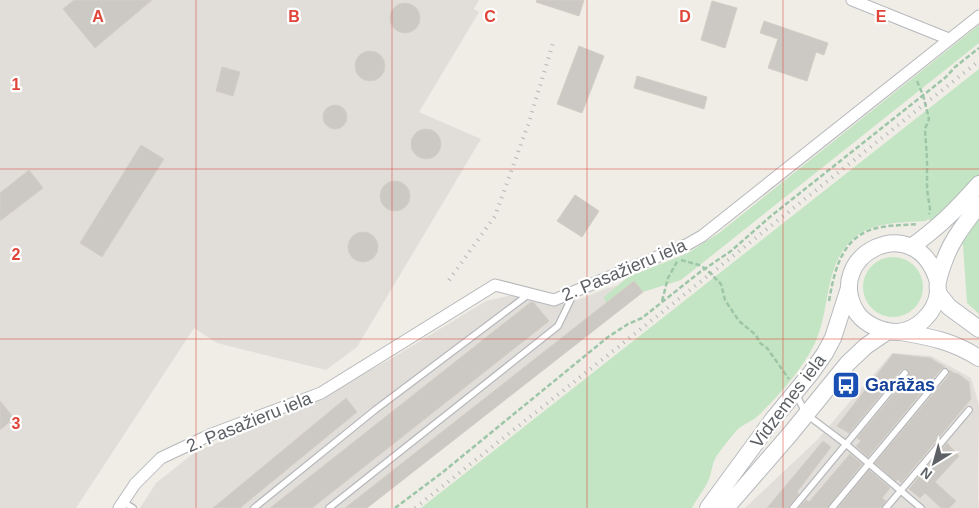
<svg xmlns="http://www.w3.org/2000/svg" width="979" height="508" viewBox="0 0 979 508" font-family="Helvetica,sans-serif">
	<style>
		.industrial { fill: #e1deda }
		.green { fill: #c4e5c3 }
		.building { fill: #ccc9c4; stroke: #d3cec4 }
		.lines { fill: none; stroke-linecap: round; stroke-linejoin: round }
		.lane-casing { stroke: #b6b8bb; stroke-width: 8 }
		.street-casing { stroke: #b6b8bb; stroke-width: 13 }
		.secondary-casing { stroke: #b7babe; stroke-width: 18 }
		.path { stroke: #9dc6a8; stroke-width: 2.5; stroke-dasharray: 5 2.5; stroke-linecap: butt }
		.lane { stroke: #fff; stroke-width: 5.5 }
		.street { stroke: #fff; stroke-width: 11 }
		.secondary { stroke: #fff; stroke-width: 16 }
		.rail { stroke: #b4b5b5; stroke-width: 4; stroke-dasharray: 1 6; stroke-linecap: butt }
		.grid { fill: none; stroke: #e0453a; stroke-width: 1; stroke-opacity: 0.55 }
		.labels { text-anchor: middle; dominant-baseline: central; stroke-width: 4.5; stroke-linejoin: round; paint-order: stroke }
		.street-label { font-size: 18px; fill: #5d6165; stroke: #fff }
		.transit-label { font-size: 18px; font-weight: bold; fill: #164399; stroke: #fff; text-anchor: start }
		.grid-label { font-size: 16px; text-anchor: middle; font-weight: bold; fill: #e0453a; stroke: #fff; stroke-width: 4.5; stroke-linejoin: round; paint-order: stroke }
	</style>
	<rect width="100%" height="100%" fill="#efede6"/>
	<path class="industrial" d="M0,0H479L474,9L479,12L419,112L481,139L357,347L326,370L217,343L194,328L76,508H0Z
		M634,281L643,292L367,508H140L156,483L195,452L288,414L389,360L486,301L512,295L546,304L578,300L608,288Z
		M892,353L931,356L971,378L979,405L978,497L979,508H745L817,440Z"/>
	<path class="green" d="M979,25V43L681,280L643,292L634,281L606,303L604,297L628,277L688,253L719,233Z
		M979,69V175L934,224L928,219L926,221C902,223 873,221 854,238C823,265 831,309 815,343C802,370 780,394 759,415C753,421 743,424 737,430C730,438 722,448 716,457C712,463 712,472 709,479C705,489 697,498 692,508H421Z
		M979,214V314L967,303L963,245L958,243Z
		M863 287a30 30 0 1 1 60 0a30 30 0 1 1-60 0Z"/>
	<path class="building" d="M74,0H152L95,48L63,9Z
		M537,0H584L579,16L536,2Z
		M712,1L737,8L725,48L701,40Z
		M390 18a15 15 0 1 1 30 0a15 15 0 1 1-30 0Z
		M764,21L828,43L824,55L816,52L807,81L768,68L778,39L760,33Z
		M579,46L604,56L582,113L557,104Z
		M355 66a15 15 0 1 1 30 0a15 15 0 1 1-30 0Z
		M222,67L240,72L233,96L216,91Z
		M637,76L707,97L704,109L634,88Z
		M323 117a12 12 0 1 1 24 0a12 12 0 1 1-24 0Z
		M411 144a15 15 0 1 1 30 0a15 15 0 1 1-30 0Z
		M141,145L164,159L102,257L80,243Z
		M29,170L43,188L0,221V193Z
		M380 196a15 15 0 1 1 30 0a15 15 0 1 1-30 0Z
		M575,195L599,211L582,237L557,221Z
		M348 247a15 15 0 1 1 30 0a15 15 0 1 1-30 0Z
		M634,281L643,292L367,508H345Z
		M531,302L534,303L549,321L312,508H270Z
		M893,354L930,358L945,367L941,369L868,457L856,446L861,441L857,438L909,376L908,370L905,368L901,370L849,433L837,426Z
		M949,370L956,374L957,373L969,382L971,399L901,483L898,479L896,481L875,463L949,375Z
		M346,398L357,412L240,508H213Z
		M0,401L14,418L0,430Z
		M823,441L831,447L797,492L799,494L788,508H767Z
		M947,443L959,456L935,482L956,501L949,508H941L925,493L920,498L909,489Z
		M850,454L862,464L827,508H799L806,500L809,502Z
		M869,470L890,488L882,498L886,501L881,508H838Z"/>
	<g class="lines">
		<g class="lane-casing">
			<path id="lane" d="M796,394L806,414L847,445L921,508
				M123,502L133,508
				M254,508L375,410L529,294
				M329,508L558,326L574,293
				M793,508L905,373
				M832,508L945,372
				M886,508L969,410"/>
		</g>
		<g class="street-casing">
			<path id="street" d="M852,0L949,39
				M119,508L135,484L161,458L212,434L321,393L495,285L554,300L688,244L702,236L979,16"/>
		</g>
		<g class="secondary-casing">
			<path id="secondary" d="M911,247C939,227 956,210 979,184
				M938,282C916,206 821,256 857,313C866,325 882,332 897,332C917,331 935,313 938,293C938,289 937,285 938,282C940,271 947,252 953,242C960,229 970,217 979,205
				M938,293L949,307L979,329
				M901,332C930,337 953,341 979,358
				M708,508L774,418L811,373L825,353L833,338L849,288
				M726,508L791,433L848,363L866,346L888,331"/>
		</g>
		<path class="path" d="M917,81L923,95L929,119L925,129L927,159V189L930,209L929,214
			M681,260L699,265L706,269L721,284L725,300L739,321L756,335L760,343L767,348L789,379
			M662,301L668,278L678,260
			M829,301C835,267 843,233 882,227C894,225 906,225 918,224
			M395,508L443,472L608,337L628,324L642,318L700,272L731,251L771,216L946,77L955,67L979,48"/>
		<use href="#lane" class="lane"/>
		<use href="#street" class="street"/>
		<use href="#secondary" class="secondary"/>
		<path class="rail" d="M449,280L495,216L529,122L554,40
			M415,508L979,61"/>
	</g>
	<path class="grid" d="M196,0V508M392,0V508M587,0V508M783,0V508M0,169H979M0,339H979"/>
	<defs>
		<g id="bus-square" transform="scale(1.4375)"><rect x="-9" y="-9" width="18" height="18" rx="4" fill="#1a4fb4" stroke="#fff"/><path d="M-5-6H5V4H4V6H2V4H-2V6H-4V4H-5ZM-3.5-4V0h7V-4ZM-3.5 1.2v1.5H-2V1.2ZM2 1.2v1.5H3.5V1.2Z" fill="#fff"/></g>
	</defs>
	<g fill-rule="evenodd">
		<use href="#bus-square" x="846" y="385"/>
	</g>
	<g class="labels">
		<g class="street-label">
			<text transform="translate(624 270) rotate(-23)">2. Pasažieru iela</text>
			<text transform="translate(788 401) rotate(-53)">Vidzemes iela</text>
			<text transform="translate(249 422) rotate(-22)">2. Pasažieru iela</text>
		</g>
		<g class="transit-label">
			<text x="865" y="385">Garāžas</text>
		</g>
	</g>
	<g class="grid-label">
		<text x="98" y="22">A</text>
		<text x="294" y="22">B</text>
		<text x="490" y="22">C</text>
		<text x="685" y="22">D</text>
		<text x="881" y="22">E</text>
		<text x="16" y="90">1</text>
		<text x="16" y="260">2</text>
		<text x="16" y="429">3</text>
	</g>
	<g transform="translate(934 463) rotate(217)" stroke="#ffffff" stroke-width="4" paint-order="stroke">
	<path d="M0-4L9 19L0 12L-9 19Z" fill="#5d6165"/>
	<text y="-8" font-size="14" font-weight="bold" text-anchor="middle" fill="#5d6165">N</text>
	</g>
</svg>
